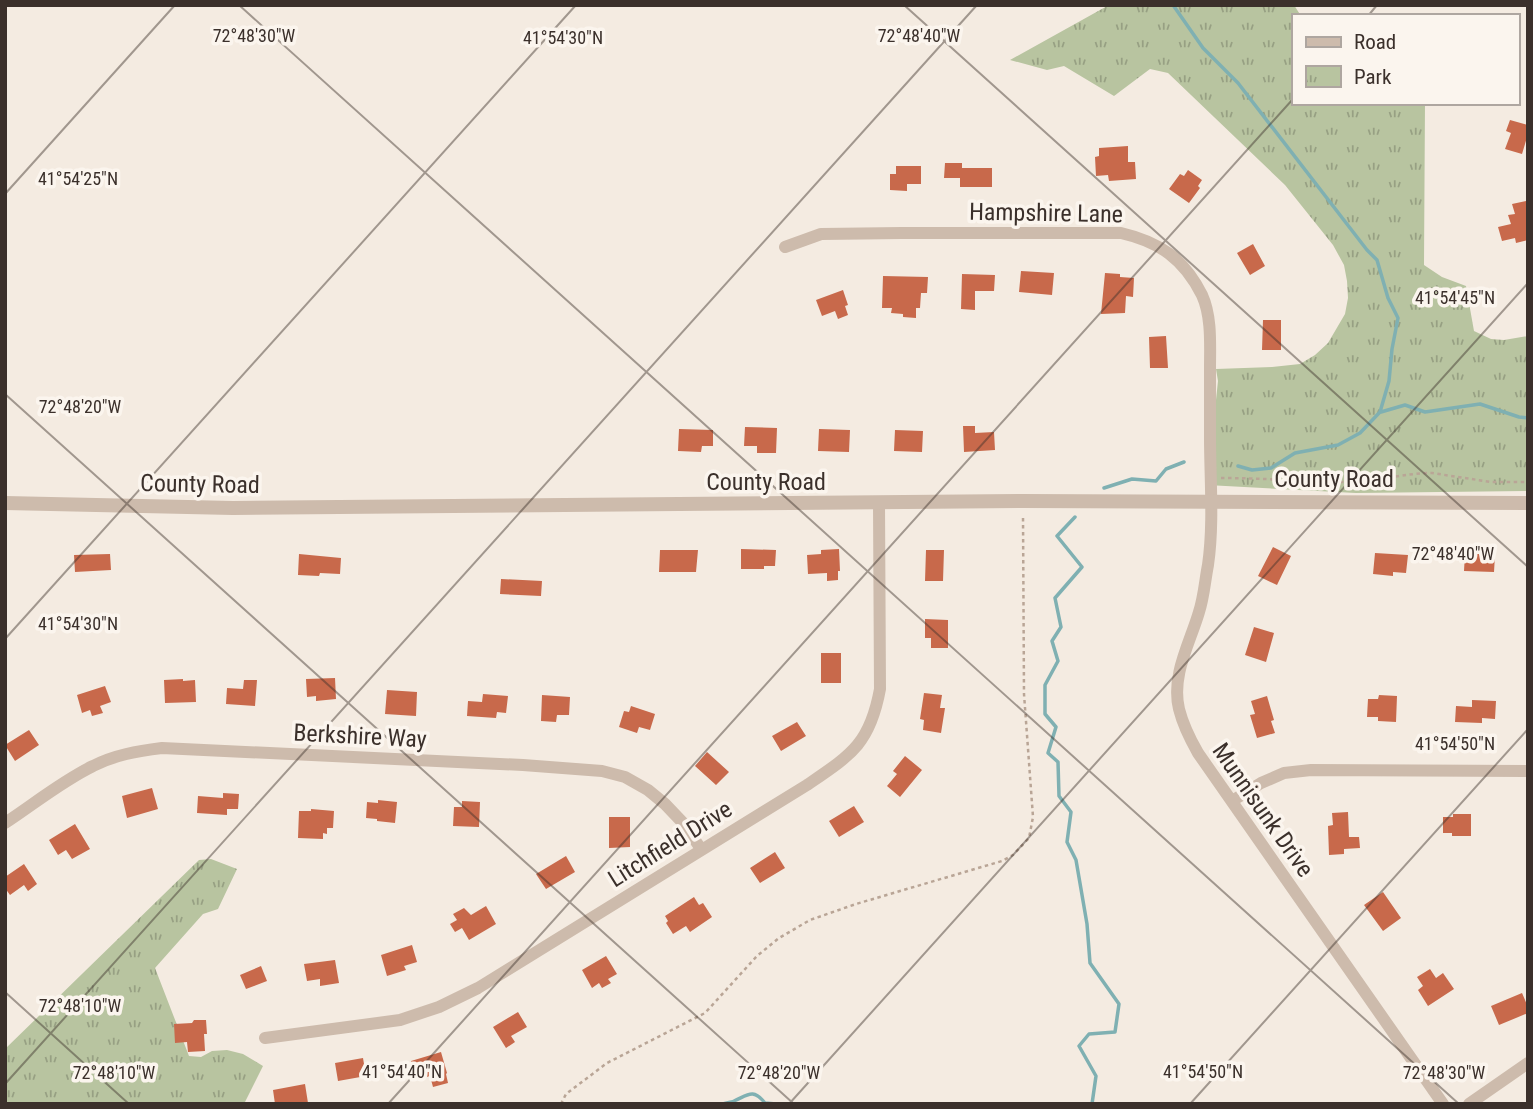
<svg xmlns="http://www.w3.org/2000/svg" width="1533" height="1109" viewBox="0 0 1533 1109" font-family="'Roboto Condensed',sans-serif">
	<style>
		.park { fill: url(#park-tufts) }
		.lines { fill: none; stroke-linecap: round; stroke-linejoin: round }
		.stream { stroke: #7fb0b2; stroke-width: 3.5 }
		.building { fill: #c8694b }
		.path { stroke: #b9a596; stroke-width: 2.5; stroke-dasharray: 3.5 3.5; stroke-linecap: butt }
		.minor { stroke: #cdbbac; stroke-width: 12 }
		.tertiary { stroke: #cdbbac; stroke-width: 14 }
		.ticks { fill: none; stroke: #3b302b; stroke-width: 2; stroke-opacity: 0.45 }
		.labels { text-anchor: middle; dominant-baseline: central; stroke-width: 7; stroke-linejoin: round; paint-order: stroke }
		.street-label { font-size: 24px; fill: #3b302b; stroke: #fbf5ee }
		.ticks-label { font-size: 18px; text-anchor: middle; fill: #3b302b; stroke: #fbf5ee; stroke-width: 7; stroke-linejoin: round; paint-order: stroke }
	</style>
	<defs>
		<pattern id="park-tufts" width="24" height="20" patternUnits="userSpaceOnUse" patternTransform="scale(1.75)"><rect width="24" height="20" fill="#b8c4a0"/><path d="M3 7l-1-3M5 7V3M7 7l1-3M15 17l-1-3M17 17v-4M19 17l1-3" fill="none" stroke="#97a083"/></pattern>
	</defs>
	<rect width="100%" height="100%" fill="#f4ebe1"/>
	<path class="park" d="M1109,5H1294L1301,16H1293V103H1425L1424,265L1442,277L1466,286L1474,331L1491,339L1504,340L1528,336V491L1356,493L1207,485L1218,381L1216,369L1272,367L1300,364L1315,355L1328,343L1345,314L1348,298L1347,281L1344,265L1333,245L1285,185L1168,73L1150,69L1114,96L1064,66L1047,70L1010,60Z
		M211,859L237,869L218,909L203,914L155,968L189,1056L201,1057L212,1051L227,1050L243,1054L263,1066L244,1104H5V1049L199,860Z"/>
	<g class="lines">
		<path class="stream" d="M1173,5L1203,48L1238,83L1367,250L1377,260L1388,298L1398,318L1392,349L1389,381L1380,412L1360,433L1338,445L1295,453L1271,468L1252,470L1238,466
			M1381,412L1405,405L1425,412L1480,404L1519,417L1528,418
			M1104,488L1132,479L1156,481L1166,469L1184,462
			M1075,517L1057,536L1082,567L1055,598L1061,627L1052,641L1058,661L1045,685V714L1056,727L1048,753L1058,762L1059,796L1071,812L1067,842L1076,860L1087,924L1090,963L1119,1004L1115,1032L1089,1034L1079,1046L1096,1076L1092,1104
			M722,1104C724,1103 733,1102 734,1101C748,1095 753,1088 765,1103L776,1104"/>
	</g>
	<path class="building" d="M1510,120L1528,125V134L1522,154L1505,149L1511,133L1506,131Z
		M1128,146V162H1135L1136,179L1109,181L1108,175L1096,176L1095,157L1099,156V148Z
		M945,163H962V168H992V187H960V178H944Z
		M896,166H921V184H907V191L890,190V174H896Z
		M1188,170L1202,180L1198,186L1200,188L1189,203L1169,189L1180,174L1184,176Z
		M1526,201L1528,210V240L1516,243L1515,238L1502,241L1498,227L1511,224L1508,215L1515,214L1512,204Z
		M1253,244L1265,266L1250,275L1237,253Z
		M1021,271L1054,273L1052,295L1019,292Z
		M1105,273L1120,274V277L1134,278L1133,297L1126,296L1125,313L1101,314Z
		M962,274L995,275L994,291H975V310L961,309Z
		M883,276L928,277L927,293H921L920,308H916V318L903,317V314L891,313L892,308H882Z
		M843,290L848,305L845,306L848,315L838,319L835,311L822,316L816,300Z
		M1263,320H1281V350H1262Z
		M1166,336L1168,368H1150L1149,337Z
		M963,426H975V433L994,432L995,450L964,452Z
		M745,427L777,428L776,453H757V446H744Z
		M679,429L713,430V446H702L701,452L678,451Z
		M819,429L850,430L849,452L818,451Z
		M895,430L923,431L922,452L894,451Z
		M1273,547L1291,556L1277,585L1258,576Z
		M741,549L776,550L775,566H764V569H741Z
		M839,549L840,571H838V580L827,581V573L808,574L807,555L821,554V550Z
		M660,550H698L696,572H659Z
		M926,550H944L943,581H925Z
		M1375,553L1408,555L1406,573L1393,572V576L1373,574Z
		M1465,553L1495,555L1494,572L1464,571Z
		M110,554L111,570L75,572L74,555Z
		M299,554L341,558L340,574L320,573L319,576L298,575Z
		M501,579L542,581L541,596L500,594Z
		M925,619L948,620V648H931V638H925Z
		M1254,627L1274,633L1266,662L1245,655Z
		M821,653H841V683H821Z
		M335,678L336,699L316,701V696L307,697L306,679Z
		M183,679V681L195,680L196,702L165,703L164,680Z
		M244,680H257L255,706L226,704L227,688L243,689Z
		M105,686L111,702L100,706L103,713L92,716L90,710L82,713L77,695Z
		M387,690L417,692L416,716L385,714Z
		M924,693L942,695L940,708H945L941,733L923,730L924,720L920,719Z
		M483,694L508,696L506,713L497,712L496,718L467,716L468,701L482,702Z
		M542,695L570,697L569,715H557L556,722L541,721Z
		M1379,695L1397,696L1396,722L1378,721V717H1367L1368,699H1378Z
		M1267,696L1274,720L1271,721L1275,733L1257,738L1250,715L1255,714L1251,701Z
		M1472,700L1496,701L1495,719L1482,718V723L1455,722L1456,706L1472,707Z
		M631,706L655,714L650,730L639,727L637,733L619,727L624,711L629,712Z
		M797,722L806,736L781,751L772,736Z
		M29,730L39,745L15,761L5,745Z
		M707,752L729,772L716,785L695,766Z
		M905,756L922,770L900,797L887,786L897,774L893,771Z
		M152,788L158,809L127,818L122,796Z
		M223,793L239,794L238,809H227V815L197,813L198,796L223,798Z
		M378,800L397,802L395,823L377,821V819L366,818L367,802L378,803Z
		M462,801L480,802L479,827L453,826L454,807H462Z
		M854,806L864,822L839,837L829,821Z
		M311,809L334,811L333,828H327V834L323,833V839L298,838L299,811H311Z
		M1348,812L1349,837H1359L1360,848L1344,849V854L1329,855L1328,826L1333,825L1332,813Z
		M1453,814H1471V836H1452V833H1443V817H1453Z
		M609,817H630V847L609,848Z
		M75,824L90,849L72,859L66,850L58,855L49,840Z
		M775,852L785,868L760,883L750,868Z
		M566,856L575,872L546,889L536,874Z
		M24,864L37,884L28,891L24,885L10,895L5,888V877Z
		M1383,892L1401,918L1383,931L1364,905Z
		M694,897L699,905L703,903L712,917L690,932L686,926L673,934L666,923L668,921L665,916Z
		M486,906L496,924L469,940L462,928L455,932L450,924L457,920L453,914L464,908L471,915Z
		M412,945L417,962L404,966L406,970L387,976L381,955Z
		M606,956L617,974L608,979L611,983L602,988L599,983L592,988L582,970Z
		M335,960L339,983L320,986V979L307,981L304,964Z
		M261,966L267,981L246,989L240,975Z
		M1430,969L1436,978L1443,973L1454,989L1428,1006L1418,990L1423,986L1417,977Z
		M1522,993L1528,1007V1013L1499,1025L1491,1006Z
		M518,1012L527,1027L511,1036L515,1042L506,1048L493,1027Z
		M194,1020H206L207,1034H204L205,1051L188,1052L187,1042L175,1043L174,1024L192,1023Z
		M441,1052L447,1073L446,1074L448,1083L433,1087L430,1076L416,1080L411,1061Z
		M363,1058L366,1076L338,1081L335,1063Z
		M305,1084L308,1103L275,1104L273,1090Z"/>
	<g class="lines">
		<path class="path" d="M1221,478C1265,478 1308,482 1351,482C1379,481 1406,473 1432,473L1491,482H1528
			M561,1104L566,1094L607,1063L705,1013L757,956L779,938L810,920L856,904L1002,861L1013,855L1029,838L1033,817L1024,694L1023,515"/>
		<path class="minor" d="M785,247L821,234L902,233H1121C1160,242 1184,259 1202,295C1212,317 1210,345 1210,368C1210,391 1210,414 1210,437C1210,479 1214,523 1208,565C1205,580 1204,597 1199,612C1190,643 1171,675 1179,709C1183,725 1190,739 1198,753L1443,1104
			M1232,801L1261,783L1284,773L1311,770L1528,771
			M5,823C34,804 62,781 93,766C114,755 138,751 162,748L523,765L602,771L625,777L648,790L665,804L684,824L701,849
			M265,1038L400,1020L439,1007L478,988L807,785C851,755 870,744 880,689L879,504
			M1469,1104L1528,1063"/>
		<path class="tertiary" d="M5,503L233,508L1023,501L1528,503"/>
	</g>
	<path class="ticks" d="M239,5L1459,1104M904,5L1528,567M1368,16L1377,5M5,194L175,5M5,394L794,1104M5,639L576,5M5,992L129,1104M5,1084L977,5M388,1104L1293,99M789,1104L1528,283M1190,1104L1528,729"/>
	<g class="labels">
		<g class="street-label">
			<text transform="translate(1046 213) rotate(1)">Hampshire Lane</text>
			<text x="1334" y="479">County Road</text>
			<text x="766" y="482">County Road</text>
			<text transform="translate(200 484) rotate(1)">County Road</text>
			<text transform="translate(360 736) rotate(3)">Berkshire Way</text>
			<text transform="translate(1263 810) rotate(55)">Munnisunk Drive</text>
			<text transform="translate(670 844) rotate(-32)">Litchfield Drive</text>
		</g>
	</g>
	<g class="ticks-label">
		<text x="254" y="42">72°48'30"W</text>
		<text x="919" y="42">72°48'40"W</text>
		<text x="563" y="44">41°54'30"N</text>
		<text x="78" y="185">41°54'25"N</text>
		<text x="1455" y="304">41°54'45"N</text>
		<text x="80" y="413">72°48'20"W</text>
		<text x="1453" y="560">72°48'40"W</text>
		<text x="78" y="630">41°54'30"N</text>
		<text x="1455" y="750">41°54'50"N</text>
		<text x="80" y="1012">72°48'10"W</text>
		<text x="402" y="1078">41°54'40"N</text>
		<text x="1203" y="1078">41°54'50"N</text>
		<text x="114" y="1079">72°48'10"W</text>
		<text x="779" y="1079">72°48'20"W</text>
		<text x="1444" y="1079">72°48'30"W</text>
	</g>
	<rect width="1533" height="1109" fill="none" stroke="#3b302b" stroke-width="14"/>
	<rect x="1292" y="14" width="228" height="91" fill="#fbf5ee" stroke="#aea6a0" stroke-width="2"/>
	<rect x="1306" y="37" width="35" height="10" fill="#cdbbac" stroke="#aea6a0" stroke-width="2"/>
	<text x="1354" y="49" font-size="21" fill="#3b302b">Road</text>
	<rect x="1306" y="66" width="35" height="21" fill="url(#park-tufts)" stroke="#aea6a0" stroke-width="2"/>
	<text x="1354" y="84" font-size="21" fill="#3b302b">Park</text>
</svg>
